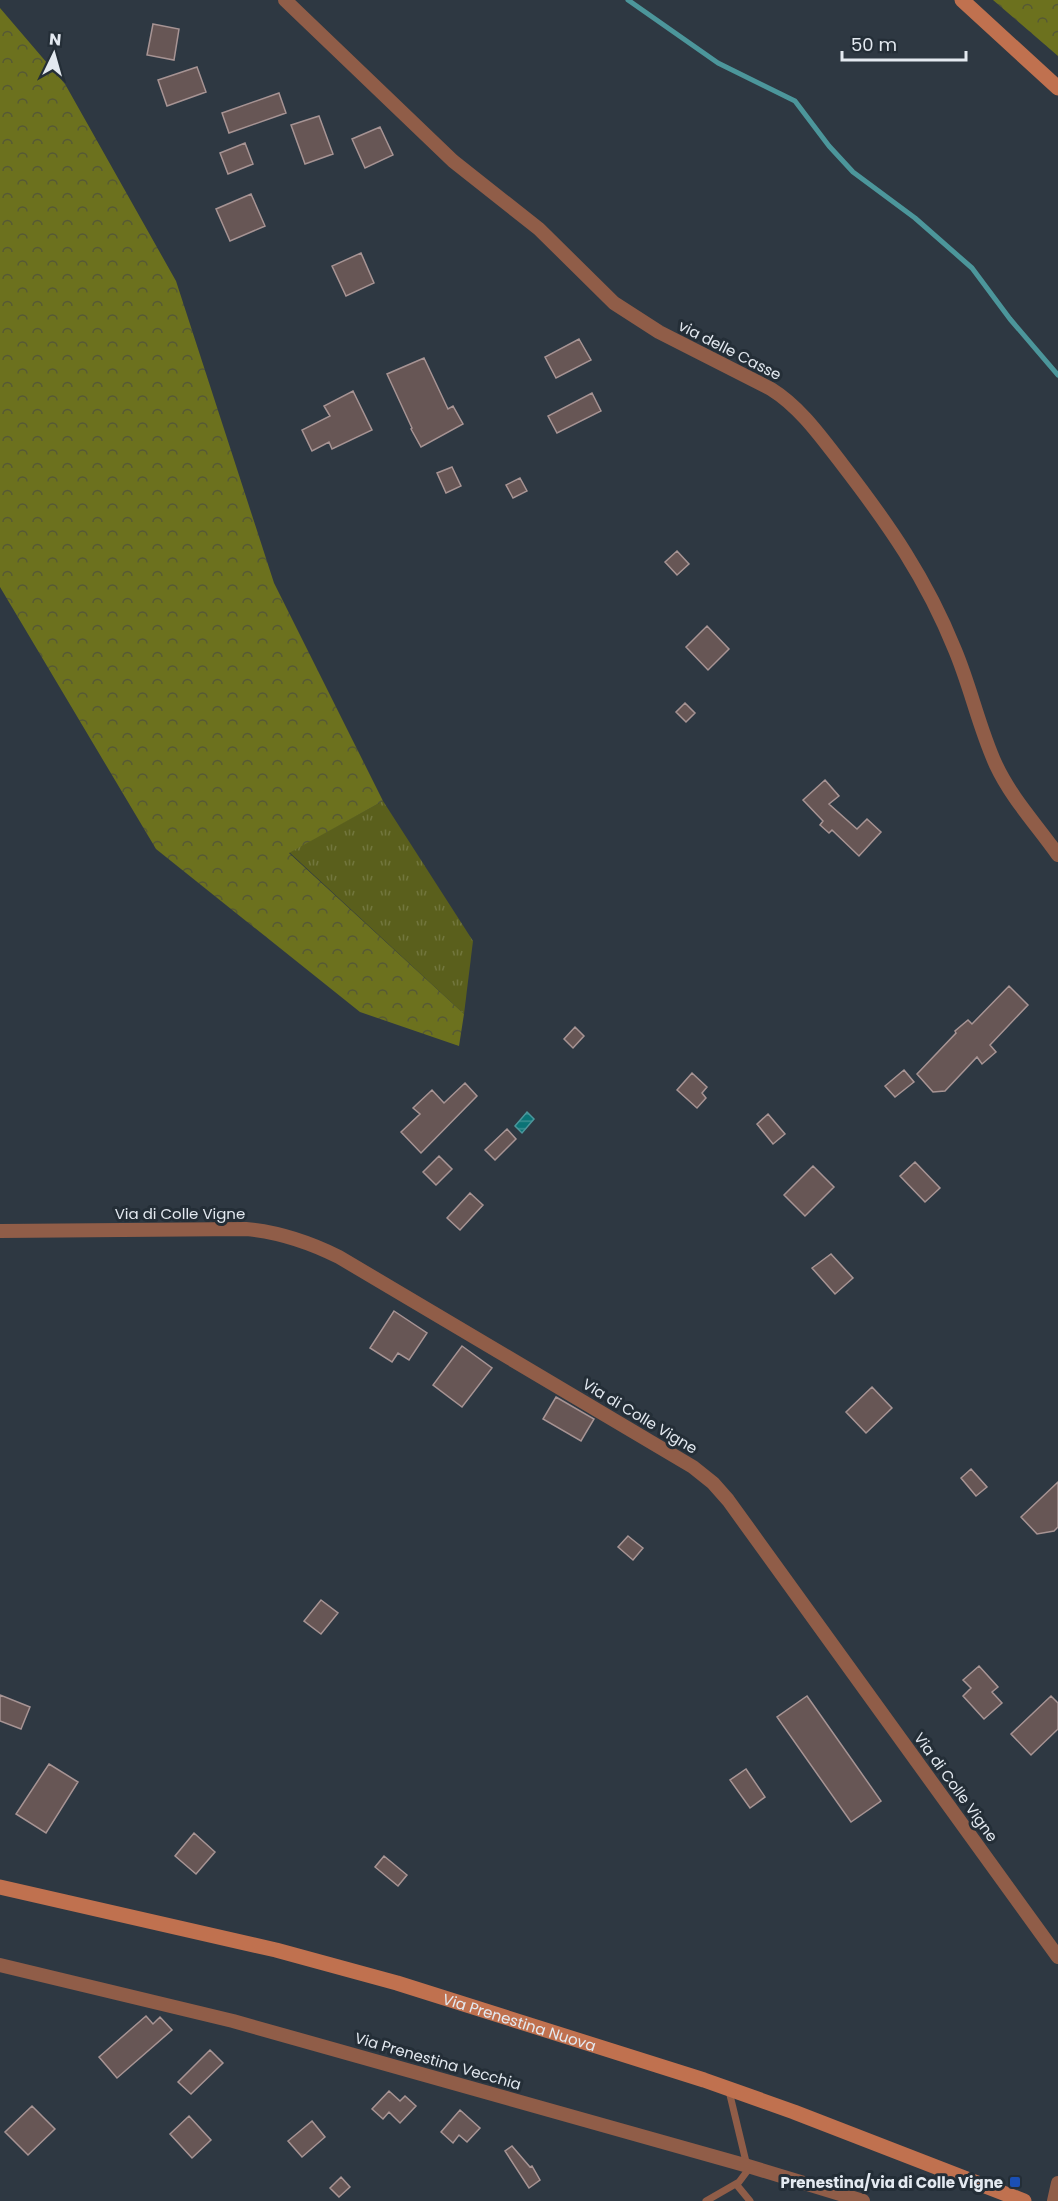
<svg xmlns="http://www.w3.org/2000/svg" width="1058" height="2201" viewBox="0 0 1058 2201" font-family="Poppins,sans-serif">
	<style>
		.grass { fill: url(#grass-tufts) }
		.forest { fill: url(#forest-crowns) }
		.water { fill: url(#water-rules); stroke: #4c969b; stroke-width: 1.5 }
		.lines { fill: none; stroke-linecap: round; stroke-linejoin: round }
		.stream { stroke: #4c969b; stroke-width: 5 }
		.building { fill: #675655; stroke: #a79494; stroke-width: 1.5 }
		.lane { stroke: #905d48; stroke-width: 7 }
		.street { stroke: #905d48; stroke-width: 14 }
		.secondary { stroke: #c0714f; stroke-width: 15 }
		.transit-dot { fill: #1a4fb4; stroke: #242e37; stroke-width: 2 }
		.labels { text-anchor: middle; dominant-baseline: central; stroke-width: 6; stroke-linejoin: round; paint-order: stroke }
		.street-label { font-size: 15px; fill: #e3e9f0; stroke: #242e37 }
		.poi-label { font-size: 15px; font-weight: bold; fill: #e3e9f0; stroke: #242e37; text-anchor: end }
	</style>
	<defs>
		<pattern id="grass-tufts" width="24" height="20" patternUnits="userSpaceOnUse" patternTransform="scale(1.5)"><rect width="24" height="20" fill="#5a5f1c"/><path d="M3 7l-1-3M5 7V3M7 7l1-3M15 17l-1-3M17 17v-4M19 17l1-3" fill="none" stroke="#72763d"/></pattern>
		<pattern id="forest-crowns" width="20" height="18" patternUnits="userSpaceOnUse" patternTransform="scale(1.5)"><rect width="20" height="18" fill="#6c711e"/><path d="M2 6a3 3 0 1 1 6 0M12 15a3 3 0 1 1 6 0" fill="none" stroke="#565935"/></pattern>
		<pattern id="water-rules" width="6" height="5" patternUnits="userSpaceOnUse" patternTransform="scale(1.5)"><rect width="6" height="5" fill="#0b7376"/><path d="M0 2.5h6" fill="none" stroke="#3a8e90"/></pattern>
	</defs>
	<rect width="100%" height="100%" fill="#2e3842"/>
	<path class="grass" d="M383,801L473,941L464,1014L289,852Z"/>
	<path class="forest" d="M993,0H1058V57V56Z
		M0,8L65,84L176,281L274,583L383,801L289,853L464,1014L459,1046L360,1012L156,849L0,587Z"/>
	<path class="water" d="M527,1112L534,1119L522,1133L515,1126Z"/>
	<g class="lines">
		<path class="stream" d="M628,0L718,63L795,101L829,146L853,172L915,218L972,268L1010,319L1058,375"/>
	</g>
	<path class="building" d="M153,24L179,29L174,60L147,55Z
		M197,67L206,92L167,106L158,80Z
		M279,93L286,113L229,133L222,113Z
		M319,116L333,154L305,164L291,125Z
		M380,127L393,155L365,168L352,139Z
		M245,143L253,164L228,174L220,153Z
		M251,194L265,226L230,241L216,209Z
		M361,253L374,283L346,296L332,266Z
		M579,339L591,360L556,378L545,357Z
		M424,358L448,409L453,406L463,424L421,447L411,429L412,428L387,374Z
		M353,391L372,430L332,449L329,442L312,451L302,430L330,416L324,406Z
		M592,393L601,411L557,433L548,416Z
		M452,467L461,486L446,493L437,473Z
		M520,478L527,491L513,498L506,485Z
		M677,551L689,564L677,575L665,562Z
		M707,626L729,649L708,670L686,647Z
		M685,703L695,713L686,722L676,712Z
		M825,780L839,796L829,804L857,829L867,819L881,832L859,856L832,830L829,833L820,825L823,821L803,800Z
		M1009,986L1028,1005L990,1045L996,1052L982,1064L977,1057L945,1091L933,1092L917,1074L956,1033L955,1031L968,1020L972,1024Z
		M575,1027L584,1036L573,1048L564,1039Z
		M904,1070L914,1082L895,1097L885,1086Z
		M692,1073L707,1087L702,1093L706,1098L697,1108L677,1090Z
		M465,1083L477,1096L421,1153L401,1132L420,1114L413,1108L432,1090L444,1103Z
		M768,1114L785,1134L773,1144L757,1124Z
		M507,1129L516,1139L495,1160L485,1150Z
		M439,1156L452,1169L436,1185L423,1172Z
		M915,1162L940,1188L925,1202L900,1176Z
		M813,1166L834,1187L805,1216L784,1195Z
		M470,1193L483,1205L460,1230L447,1218Z
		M831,1254L853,1278L835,1294L812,1268Z
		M394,1311L427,1333L409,1360L398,1353L392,1362L370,1348Z
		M462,1346L492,1368L462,1407L433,1385Z
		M872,1387L892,1408L866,1433L846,1412Z
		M556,1397L594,1419L581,1441L543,1419Z
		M971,1469L987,1487L976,1496L961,1478Z
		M1058,1482V1527L1054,1531L1037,1534L1021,1517Z
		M628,1536L643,1548L633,1560L618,1547Z
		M321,1600L338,1613L321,1634L304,1621Z
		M979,1666L998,1687L992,1692L1002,1703L984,1719L963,1696L971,1688L963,1680Z
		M0,1695L30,1707L21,1729L0,1721Z
		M807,1696L881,1801L851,1822L777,1717Z
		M1051,1696L1058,1703V1729L1031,1755L1011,1734Z
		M49,1764L78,1782L46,1833L16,1814Z
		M746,1769L765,1797L750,1808L730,1780Z
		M194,1833L215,1852L196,1874L175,1856Z
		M384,1856L407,1875L398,1886L375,1867Z
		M146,2016L153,2024L160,2017L172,2030L117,2078L99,2057Z
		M210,2050L223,2063L191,2094L178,2082Z
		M389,2091L400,2101L405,2096L416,2106L400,2123L389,2112L383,2119L372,2109Z
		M32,2106L55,2129L28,2155L5,2132Z
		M460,2110L480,2128L467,2142L459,2135L453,2143L441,2132Z
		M189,2116L211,2140L192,2158L170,2134Z
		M312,2121L325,2137L302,2157L288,2141Z
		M512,2146L530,2167L532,2166L540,2180L529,2188L505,2151Z
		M341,2177L350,2187L339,2197L330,2188Z"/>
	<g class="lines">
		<path class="lane" d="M736,2184L750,2201
			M706,2201L739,2182L748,2170L729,2091"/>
		<path class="street" d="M285,0L453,161L539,229L614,303L659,332L771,389C800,407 821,437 842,464C889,525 926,578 955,650C971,688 979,728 996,765C1012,799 1037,825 1058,855
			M0,1231L246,1229C279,1232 309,1242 339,1257L693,1467L713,1483L728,1500L1058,1957
			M0,1965L233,2021L748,2166L863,2201
			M1054,2201L1058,2183"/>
		<g class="secondary">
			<path d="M962,0L1058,88"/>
			<path id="s1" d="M0,1887L276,1950L397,1983L704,2080L794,2112L1024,2201"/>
		</g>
	</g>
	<rect class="transit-dot" x="1009" y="2176" width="12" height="12" rx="3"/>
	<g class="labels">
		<g class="street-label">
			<text transform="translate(730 350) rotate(27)">via delle Casse</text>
			<text x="180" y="1213">Via di Colle Vigne</text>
			<text transform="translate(640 1416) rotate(31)">Via di Colle Vigne</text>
			<text transform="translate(956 1787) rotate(54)">Via di Colle Vigne</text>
			<text stroke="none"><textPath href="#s1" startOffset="537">Via Prenestina Nuova</textPath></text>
			<text transform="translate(438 2061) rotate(16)">Via Prenestina Vecchia</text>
		</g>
		<g class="poi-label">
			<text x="1003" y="2182">Prenestina/via di Colle Vigne</text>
		</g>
	</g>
	<g transform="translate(54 54) rotate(5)" stroke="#242e37" stroke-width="4.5" paint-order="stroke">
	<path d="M0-4.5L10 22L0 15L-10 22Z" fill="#e3e9f0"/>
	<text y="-9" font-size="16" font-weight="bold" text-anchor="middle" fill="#e3e9f0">N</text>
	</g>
	<path d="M842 51v9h124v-9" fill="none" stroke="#e3e9f0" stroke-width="3"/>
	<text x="851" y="51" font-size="18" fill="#e3e9f0" stroke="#242e37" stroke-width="4.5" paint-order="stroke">50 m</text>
</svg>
